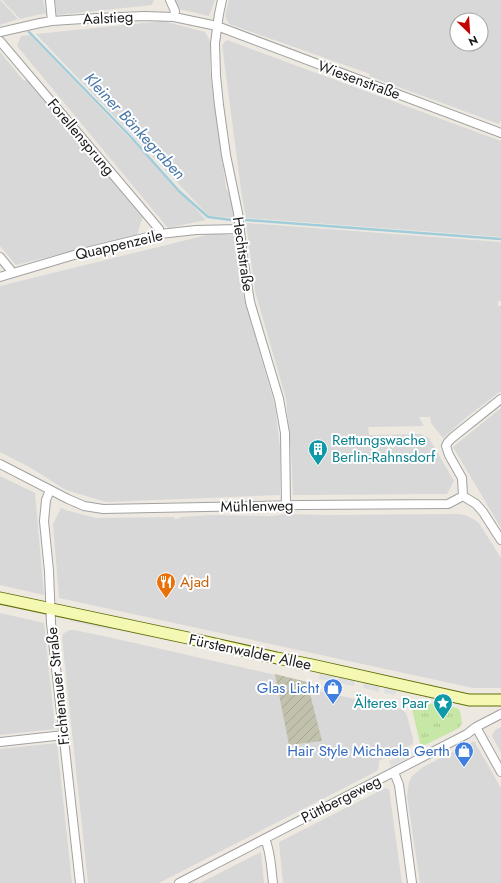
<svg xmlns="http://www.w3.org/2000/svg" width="501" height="883" viewBox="0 0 501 883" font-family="Jost,sans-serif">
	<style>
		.residential { fill: #d9d8d8; fill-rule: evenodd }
		.construction { fill: url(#construction-furrows) }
		.grass { fill: url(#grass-tufts) }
		.parking { fill: #dfdfdf }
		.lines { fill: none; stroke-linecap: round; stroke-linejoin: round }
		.stream { stroke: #a1cddb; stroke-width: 2.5 }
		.minor-casing { stroke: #a2a2a2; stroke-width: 10 }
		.secondary-casing { stroke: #626f06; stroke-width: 13 }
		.minor { stroke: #fff; stroke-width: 8 }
		.secondary { stroke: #f4f8b3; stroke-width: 11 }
		.labels { text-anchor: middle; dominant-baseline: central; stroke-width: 4; stroke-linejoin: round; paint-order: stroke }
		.street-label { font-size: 15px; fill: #1b1b1b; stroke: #fff }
		.culture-label { font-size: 15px; fill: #0d838f; stroke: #fff; text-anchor: start }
		.food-label { font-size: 15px; fill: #c56008; stroke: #fff; text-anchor: start }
		.shop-label { font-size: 15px; fill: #366cbe; stroke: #fff; text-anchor: end }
		.water-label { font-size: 16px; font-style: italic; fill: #4a78a9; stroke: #fff }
	</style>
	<defs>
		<pattern id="construction-furrows" width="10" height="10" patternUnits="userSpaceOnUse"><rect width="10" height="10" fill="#c1c1ad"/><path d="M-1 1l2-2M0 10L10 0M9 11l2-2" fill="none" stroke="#a5a594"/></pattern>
		<pattern id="grass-tufts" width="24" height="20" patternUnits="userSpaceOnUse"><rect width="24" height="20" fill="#c6e7a6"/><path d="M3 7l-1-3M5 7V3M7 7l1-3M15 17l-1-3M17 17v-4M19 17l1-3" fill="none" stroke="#aac68e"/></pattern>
	</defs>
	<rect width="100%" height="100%" fill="#ede9e1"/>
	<path class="residential" d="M0,0L18,19L0,25Z
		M2,0H43L46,13L20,19Z
		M55,0H154L152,5L57,15Z
		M173,0H215L209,16L179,9L176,7Z
		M229,0H501V120L499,124L369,76L370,74L229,24L225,16ZM457,20H481V44H457Z
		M163,21L205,32L209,39L210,43V71L226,188L229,194L236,218L209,216L36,34Z
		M30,35L165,175L206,220L168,228L17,46L21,36Z
		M227,40L501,141V237L246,218L242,197L222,45Z
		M0,52L24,81L27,79L143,218L141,222L137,235L16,265L0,246Z
		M246,223L501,242V301H498V306H501V391L468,416L443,438L431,423L430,417H419L424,426L368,427L369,435L421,434L429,438L454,481L447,494L293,495L291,450L286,399L255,291Z
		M215,233L235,236L242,291L275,406L280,448V495L106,502L66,490L31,468L0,452V286Z
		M501,408V528L453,447Z
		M0,476L35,493L44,595L0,585Z
		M61,508L69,511L96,518L174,517L175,519L180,518V517L211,515L271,516L285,514L325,515L457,514L465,515L475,520L479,523L501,558V688H473L59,598L53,524Z
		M0,613L44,623L55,729L0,735Z
		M69,630H74L108,637L307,682L309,689L401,709L406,713L407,716L413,738V742L412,745L409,746L379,761V765L378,770L375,772L159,883H88L62,638L63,634Z
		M501,727V753L492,736L495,730Z
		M474,741L501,788V883H420L407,796L409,782L412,776L423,767Z
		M57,743L72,883H0V749Z
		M385,788L389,789L402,883H283L279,842Z
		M261,852L264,883H200Z"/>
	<path class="construction" d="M275,674L307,682L322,741L289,745Z"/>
	<path class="grass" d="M423,702L457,708L460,711L462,723L459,728L421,747L412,709Z"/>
	<path class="parking" d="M70,618L112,627L111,630L70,621Z
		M320,672L336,675L335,682L319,679Z
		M339,676L355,679L354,686L337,683Z
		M364,681L380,684L379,692L363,688Z
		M385,686L397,688L395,695L384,693Z
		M408,752L410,757L391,767L389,761Z"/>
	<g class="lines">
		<path class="stream" d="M29,32L130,136L179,191L208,217L232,220
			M246,220L501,239"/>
		<g class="minor-casing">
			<path id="minor" d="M50,0L52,21
				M170,0L175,11L174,17
				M222,0L219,14L215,43L216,76L219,105L226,155L238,213L243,257L250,302L279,399L285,433L286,505
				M0,32L40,23L52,21L98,18L144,16L174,17L217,26L501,133
				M0,41L159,229L160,234
				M0,257L13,273
				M0,277L74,255L160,234L196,230L240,229
				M0,464L68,499L84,506L103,509L302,505L448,504L463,496
				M50,490L46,500L44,521L49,571L51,623L80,883
				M463,496L462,478L449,455L446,446L448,442L452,438L501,399
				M463,496L476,504L483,512L501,540
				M476,727L501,772
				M0,742L64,735
				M394,772L399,785L412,883
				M265,839C271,852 271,868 273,883
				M179,883L467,734L476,727L501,714"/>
		</g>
		<g class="secondary-casing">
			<path id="secondary" d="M0,598L188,638L277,658L312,665L469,700H501"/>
		</g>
		<use href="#minor" class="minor"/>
		<use href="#secondary" class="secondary"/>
	</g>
	<defs>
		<g id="building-pin" transform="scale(1)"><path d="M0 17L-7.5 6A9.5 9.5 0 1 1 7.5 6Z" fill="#0f9aa8" stroke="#fff"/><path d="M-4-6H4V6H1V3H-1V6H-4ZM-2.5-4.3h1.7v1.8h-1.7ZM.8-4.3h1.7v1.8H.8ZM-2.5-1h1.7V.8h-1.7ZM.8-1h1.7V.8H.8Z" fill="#fff"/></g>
		<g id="restaurant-pin" transform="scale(1)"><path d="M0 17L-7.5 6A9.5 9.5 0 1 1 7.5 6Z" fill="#e8710a" stroke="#fff"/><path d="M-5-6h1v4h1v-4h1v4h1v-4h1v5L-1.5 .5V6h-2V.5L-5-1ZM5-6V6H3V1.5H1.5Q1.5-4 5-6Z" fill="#fff"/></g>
		<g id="shop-pin" transform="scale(1)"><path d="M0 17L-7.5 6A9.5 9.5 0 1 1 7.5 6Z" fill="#3f7fe0" stroke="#fff"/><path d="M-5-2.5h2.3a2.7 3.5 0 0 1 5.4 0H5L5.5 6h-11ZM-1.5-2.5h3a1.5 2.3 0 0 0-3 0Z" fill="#fff"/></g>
		<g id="sight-pin" transform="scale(1)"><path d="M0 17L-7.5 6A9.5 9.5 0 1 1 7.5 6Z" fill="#0f9aa8" stroke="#fff"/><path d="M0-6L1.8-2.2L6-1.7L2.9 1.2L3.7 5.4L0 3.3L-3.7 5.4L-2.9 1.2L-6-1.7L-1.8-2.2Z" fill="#fff"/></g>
	</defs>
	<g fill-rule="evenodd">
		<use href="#building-pin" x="318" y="449"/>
		<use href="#restaurant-pin" x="166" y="582"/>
		<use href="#shop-pin" x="333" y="688"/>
		<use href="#sight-pin" x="443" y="703"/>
		<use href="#shop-pin" x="464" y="751"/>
	</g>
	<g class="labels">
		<g class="street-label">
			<text transform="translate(108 18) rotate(-3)">Aalstieg</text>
			<text transform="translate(359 80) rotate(20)">Wiesenstraße</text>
			<text transform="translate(81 137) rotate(50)">Forellensprung</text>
			<text transform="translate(119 245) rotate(-13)">Quappenzeile</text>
			<text transform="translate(243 254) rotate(82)">Hechtstraße</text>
			<text transform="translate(257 506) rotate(-1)">Mühlenweg</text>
			<text transform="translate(250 652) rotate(12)">Fürstenwalder Allee</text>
			<text transform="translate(58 686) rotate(-96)">Fichtenauer Straße</text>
			<text transform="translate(341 799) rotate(-27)">Püttbergeweg</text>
		</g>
		<g class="culture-label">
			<text x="332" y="440">Rettungswache<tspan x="332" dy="17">Berlin-Rahnsdorf</tspan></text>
			<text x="429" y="703" text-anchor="end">Älteres Paar</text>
		</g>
		<g class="food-label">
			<text x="180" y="582">Ajad</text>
		</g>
		<g class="shop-label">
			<text x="319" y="688">Glas Licht</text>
			<text x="450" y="751">Hair Style Michaela Gerth</text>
		</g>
		<g class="water-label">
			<text transform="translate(135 126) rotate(47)">Kleiner Bänkegraben</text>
		</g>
	</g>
	<g transform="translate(469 32) rotate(155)"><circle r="19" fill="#ffffff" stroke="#a4a4a4"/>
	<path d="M0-3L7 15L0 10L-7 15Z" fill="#c40402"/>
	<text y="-6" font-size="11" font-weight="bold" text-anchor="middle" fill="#1b1b1b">N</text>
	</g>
</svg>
